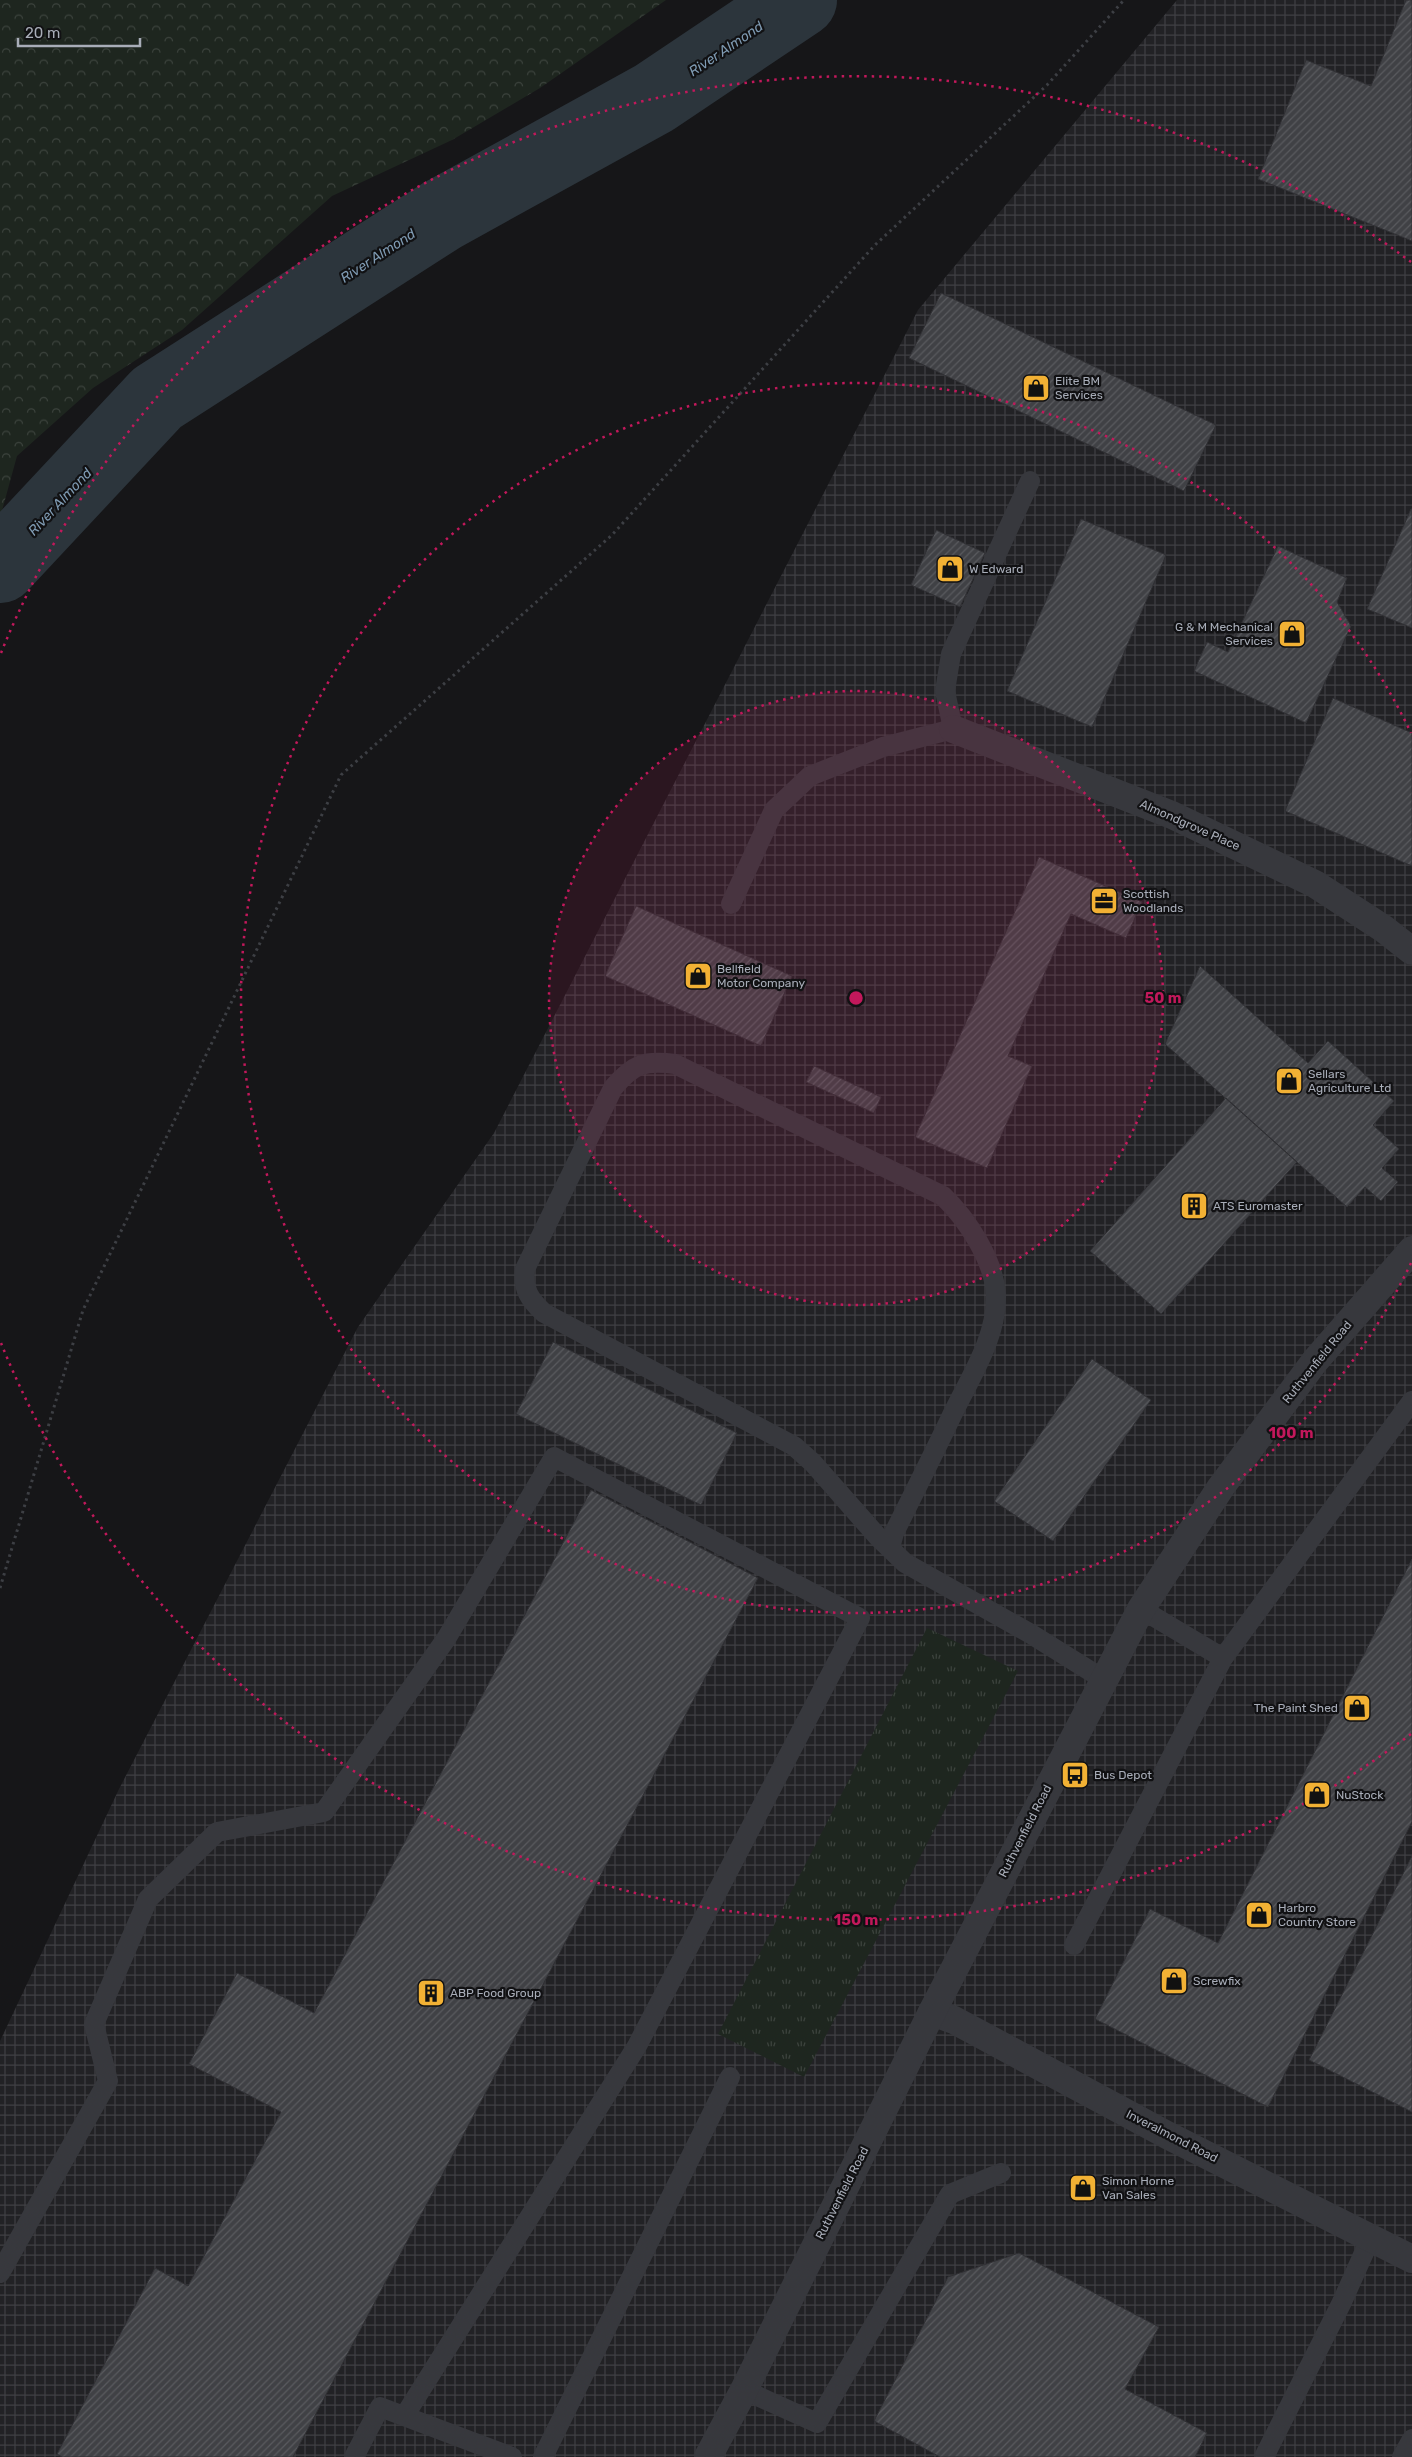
<svg xmlns="http://www.w3.org/2000/svg" width="1412" height="2457" viewBox="0 0 1412 2457" font-family="Rubik,sans-serif">
	<style>
		.industrial { fill: url(#industrial-grid) }
		.grass { fill: url(#grass-tufts) }
		.forest { fill: url(#forest-crowns) }
		.lines { fill: none; stroke-linecap: round; stroke-linejoin: round }
		.river { stroke: #2c353c; stroke-width: 74 }
		.building { fill: url(#building-hatch); stroke: #303034 }
		.path { stroke: #3d3f44; stroke-width: 3; stroke-dasharray: 2.5 4; stroke-linecap: butt }
		.service { stroke: #37383d; stroke-width: 20 }
		.minor { stroke: #37383d; stroke-width: 28 }
		.tertiary { stroke: #37383d; stroke-width: 28 }
		.ring { fill: none; stroke: #c2185b; stroke-width: 2.5; stroke-dasharray: 2.5 5 }
		.labels { text-anchor: middle; dominant-baseline: central; stroke-width: 4.5; stroke-linejoin: round; paint-order: stroke }
		.poi-label { font-size: 12px; fill: #a8adb8; stroke: #111113; text-anchor: start }
		.street-label { font-size: 12px; fill: #a8adb8; stroke: #111113 }
		.water-label { font-size: 14px; font-style: italic; fill: #7f9bb3; stroke: #111113 }
		.centre { fill: #c2185b; stroke: #111113; stroke-width: 2.5 }
		.ring-label { font-size: 15px; text-anchor: middle; font-weight: bold; fill: #c2185b; stroke: #111113; stroke-width: 4.5; stroke-linejoin: round; paint-order: stroke }
	</style>
	<defs>
		<pattern id="industrial-grid" width="8" height="8" patternUnits="userSpaceOnUse" patternTransform="scale(1.25)"><rect width="8" height="8" fill="#222225"/><path d="M0 4h8M4 0v8" fill="none" stroke="#3f3f43"/></pattern>
		<pattern id="grass-tufts" width="24" height="20" patternUnits="userSpaceOnUse" patternTransform="scale(1.25)"><rect width="24" height="20" fill="#1e261f"/><path d="M3 7l-1-3M5 7V3M7 7l1-3M15 17l-1-3M17 17v-4M19 17l1-3" fill="none" stroke="#3c433d"/></pattern>
		<pattern id="forest-crowns" width="20" height="18" patternUnits="userSpaceOnUse" patternTransform="scale(1.25)"><rect width="20" height="18" fill="#1e261f"/><path d="M2 6a3 3 0 1 1 6 0M12 15a3 3 0 1 1 6 0" fill="none" stroke="#3c433d"/></pattern>
		<pattern id="building-hatch" width="6" height="6" patternUnits="userSpaceOnUse" patternTransform="scale(1.25)"><rect width="6" height="6" fill="#404145"/><path d="M-1 1l2-2M0 6l6-6M5 7l2-2" fill="none" stroke="#595a5e"/></pattern>
	</defs>
	<rect width="100%" height="100%" fill="#161618"/>
	<path class="industrial" d="M1177,0H1412V2457H0V2041L119,1789L358,1327L494,1133L918,310Z"/>
	<path class="grass" d="M927,1628L1018,1671L804,2077L718,2034Z"/>
	<path class="forest" d="M0,0H666L540,88L452,140L332,196L182,330L93,388L17,456L0,518Z"/>
	<g class="lines">
		<path class="river" d="M0,566L157,398L442,215L654,98L800,0"/>
	</g>
	<path class="building" d="M1406,0H1412V241L1258,179L1306,60L1371,86Z
		M941,293L1216,425L1184,491L909,358Z
		M1411,509H1412V628L1367,609Z
		M1081,519L1166,555L1092,727L1007,691Z
		M936,530L985,553L960,607L911,585Z
		M1278,546L1347,578L1337,602L1351,626L1306,723L1194,671L1207,642L1228,652Z
		M1333,698L1412,733V866L1285,811Z
		M1039,857L1142,902L1126,938L1071,914L1008,1056L1032,1066L987,1168L915,1137Z
		M636,906L792,976L761,1046L605,976Z
		M1200,966L1308,1063L1328,1041L1394,1101L1373,1125L1399,1149L1382,1168L1398,1182L1381,1201L1365,1187L1347,1207L1165,1044Z
		M814,1066L881,1097L874,1113L806,1082Z
		M1226,1098L1297,1162L1161,1314L1090,1251Z
		M553,1342L737,1433L701,1505L516,1414Z
		M1092,1359L1151,1400L1053,1541L994,1501Z
		M591,1490L758,1578L293,2457H62L57,2454L155,2268L188,2286L281,2112L189,2064L237,1973L314,2013Z
		M1412,1559V1822L1268,2107L1095,2019L1150,1909L1218,1943Z
		M1412,1856V2112L1309,2060Z
		M1019,2253L1159,2327L1125,2389L1207,2433L1195,2457H940L874,2421L948,2277Z"/>
	<g class="lines">
		<path class="path" d="M0,1588L83,1310L341,775L612,535L875,245L1047,85L1124,0"/>
		<path class="service" d="M731,904L774,810L810,776L883,747L953,729L945,691L951,654L1030,481
			M890,1548L894,1533C914,1493 934,1453 953,1413C971,1376 997,1337 996,1295C994,1260 967,1219 943,1196L675,1064C644,1060 633,1064 613,1088L525,1269C522,1289 530,1300 544,1313L794,1446L813,1463L878,1537L905,1563L1031,1634L1103,1679
			M1141,1609L1223,1658L1412,1401
			M1074,1945L1223,1658
			M0,2273L108,2081L94,2024L148,1899L217,1832L324,1812L446,1639L554,1457L860,1618L637,2046L405,2415
			M744,2390L817,2423L950,2194L1001,2173
			M354,2457L380,2407L512,2457
			M543,2457L730,2077
			M1264,2457L1342,2302L1371,2237
			M1402,2457L1412,2439"/>
		<path class="minor" d="M953,729L1172,815L1315,884L1384,929L1412,951
			M932,2012L954,2020L1167,2135L1412,2259"/>
		<path class="tertiary" d="M708,2457L744,2390L932,2012L1141,1609L1221,1487L1315,1361L1412,1250"/>
	</g>
	<circle cx="856" cy="998" r="307" fill="#c2185b" fill-opacity=".12"/>
	<g class="ring">
		<circle cx="856" cy="998" r="307"/>
		<path d="M1411 1263A615 615 0 1 1 1411 733"/>
		<path d="M1411 1734A922 922 0 0 1 1 1343M1 653A922 922 0 0 1 1411 262"/>
	</g>
	<defs>
		<g id="shop-square" transform="scale(1.4375)"><rect x="-9" y="-9" width="18" height="18" rx="4" fill="#f2b134" stroke="#111113"/><path d="M-5-2.5h2.3a2.7 3.5 0 0 1 5.4 0H5L5.5 6h-11ZM-1.5-2.5h3a1.5 2.3 0 0 0-3 0Z" fill="#111"/></g>
		<g id="office-square" transform="scale(1.4375)"><rect x="-9" y="-9" width="18" height="18" rx="4" fill="#f2b134" stroke="#111113"/><path d="M-6-3h4V-5.5h4V-3h4V5H-6ZM-1-4.5V-3h2v-1.5ZM-6 0V1H6V0Z" fill="#111"/></g>
		<g id="building-square" transform="scale(1.4375)"><rect x="-9" y="-9" width="18" height="18" rx="4" fill="#f2b134" stroke="#111113"/><path d="M-4-6H4V6H1V3H-1V6H-4ZM-2.5-4.3h1.7v1.8h-1.7ZM.8-4.3h1.7v1.8H.8ZM-2.5-1h1.7V.8h-1.7ZM.8-1h1.7V.8H.8Z" fill="#111"/></g>
		<g id="bus-square" transform="scale(1.4375)"><rect x="-9" y="-9" width="18" height="18" rx="4" fill="#f2b134" stroke="#111113"/><path d="M-5-6H5V4H4V6H2V4H-2V6H-4V4H-5ZM-3.5-4V0h7V-4ZM-3.5 1.2v1.5H-2V1.2ZM2 1.2v1.5H3.5V1.2Z" fill="#111"/></g>
	</defs>
	<g fill-rule="evenodd">
		<use href="#shop-square" x="1036" y="388"/>
		<use href="#shop-square" x="950" y="569"/>
		<use href="#shop-square" x="1292" y="634"/>
		<use href="#office-square" x="1104" y="901"/>
		<use href="#shop-square" x="698" y="976"/>
		<use href="#shop-square" x="1289" y="1081"/>
		<use href="#building-square" x="1194" y="1206"/>
		<use href="#shop-square" x="1357" y="1708"/>
		<use href="#bus-square" x="1075" y="1775"/>
		<use href="#shop-square" x="1317" y="1795"/>
		<use href="#shop-square" x="1259" y="1915"/>
		<use href="#shop-square" x="1174" y="1981"/>
		<use href="#building-square" x="431" y="1993"/>
		<use href="#shop-square" x="1083" y="2188"/>
	</g>
	<g class="labels">
		<g class="poi-label">
			<text x="1055" y="381">Elite BM<tspan x="1055" dy="14">Services</tspan></text>
			<text x="969" y="569">W Edward</text>
			<text x="1273" y="627" text-anchor="end">G &amp; M Mechanical<tspan x="1273" dy="14">Services</tspan></text>
			<text x="1123" y="894">Scottish<tspan x="1123" dy="14">Woodlands</tspan></text>
			<text x="717" y="969">Bellfield<tspan x="717" dy="14">Motor Company</tspan></text>
			<text x="1308" y="1074">Sellars<tspan x="1308" dy="14">Agriculture Ltd</tspan></text>
			<text x="1213" y="1206">ATS Euromaster</text>
			<text x="1338" y="1708" text-anchor="end">The Paint Shed</text>
			<text x="1094" y="1775">Bus Depot</text>
			<text x="1336" y="1795">NuStock</text>
			<text x="1278" y="1908">Harbro<tspan x="1278" dy="14">Country Store</tspan></text>
			<text x="1193" y="1981">Screwfix</text>
			<text x="450" y="1993">ABP Food Group</text>
			<text x="1102" y="2181">Simon Horne<tspan x="1102" dy="14">Van Sales</tspan></text>
		</g>
		<g class="street-label">
			<text transform="translate(1190 825) rotate(24)">Almondgrove Place</text>
			<text transform="translate(1317 1362) rotate(-51)">Ruthvenfield Road</text>
			<text transform="translate(1025 1831) rotate(-63)">Ruthvenfield Road</text>
			<text transform="translate(1172 2136) rotate(27)">Inveralmond Road</text>
			<text transform="translate(842 2193) rotate(-63)">Ruthvenfield Road</text>
		</g>
		<g class="water-label">
			<text transform="translate(726 49) rotate(-34)">River Almond</text>
			<text transform="translate(378 256) rotate(-33)">River Almond</text>
			<text transform="translate(60 502) rotate(-47)">River Almond</text>
		</g>
	</g>
	<circle cx="856" cy="998" r="8" class="centre"/>
	<g class="ring-label">
		<text x="1163" y="1003">50 m</text>
		<text x="1291" y="1438">100 m</text>
		<text x="856" y="1925">150 m</text>
	</g>
	<path d="M18 38v8h122v-8" fill="none" stroke="#a8adb8" stroke-width="2.5"/>
	<text x="25" y="38" font-size="15" fill="#a8adb8" stroke="#111113" stroke-width="4" paint-order="stroke">20 m</text>
</svg>
